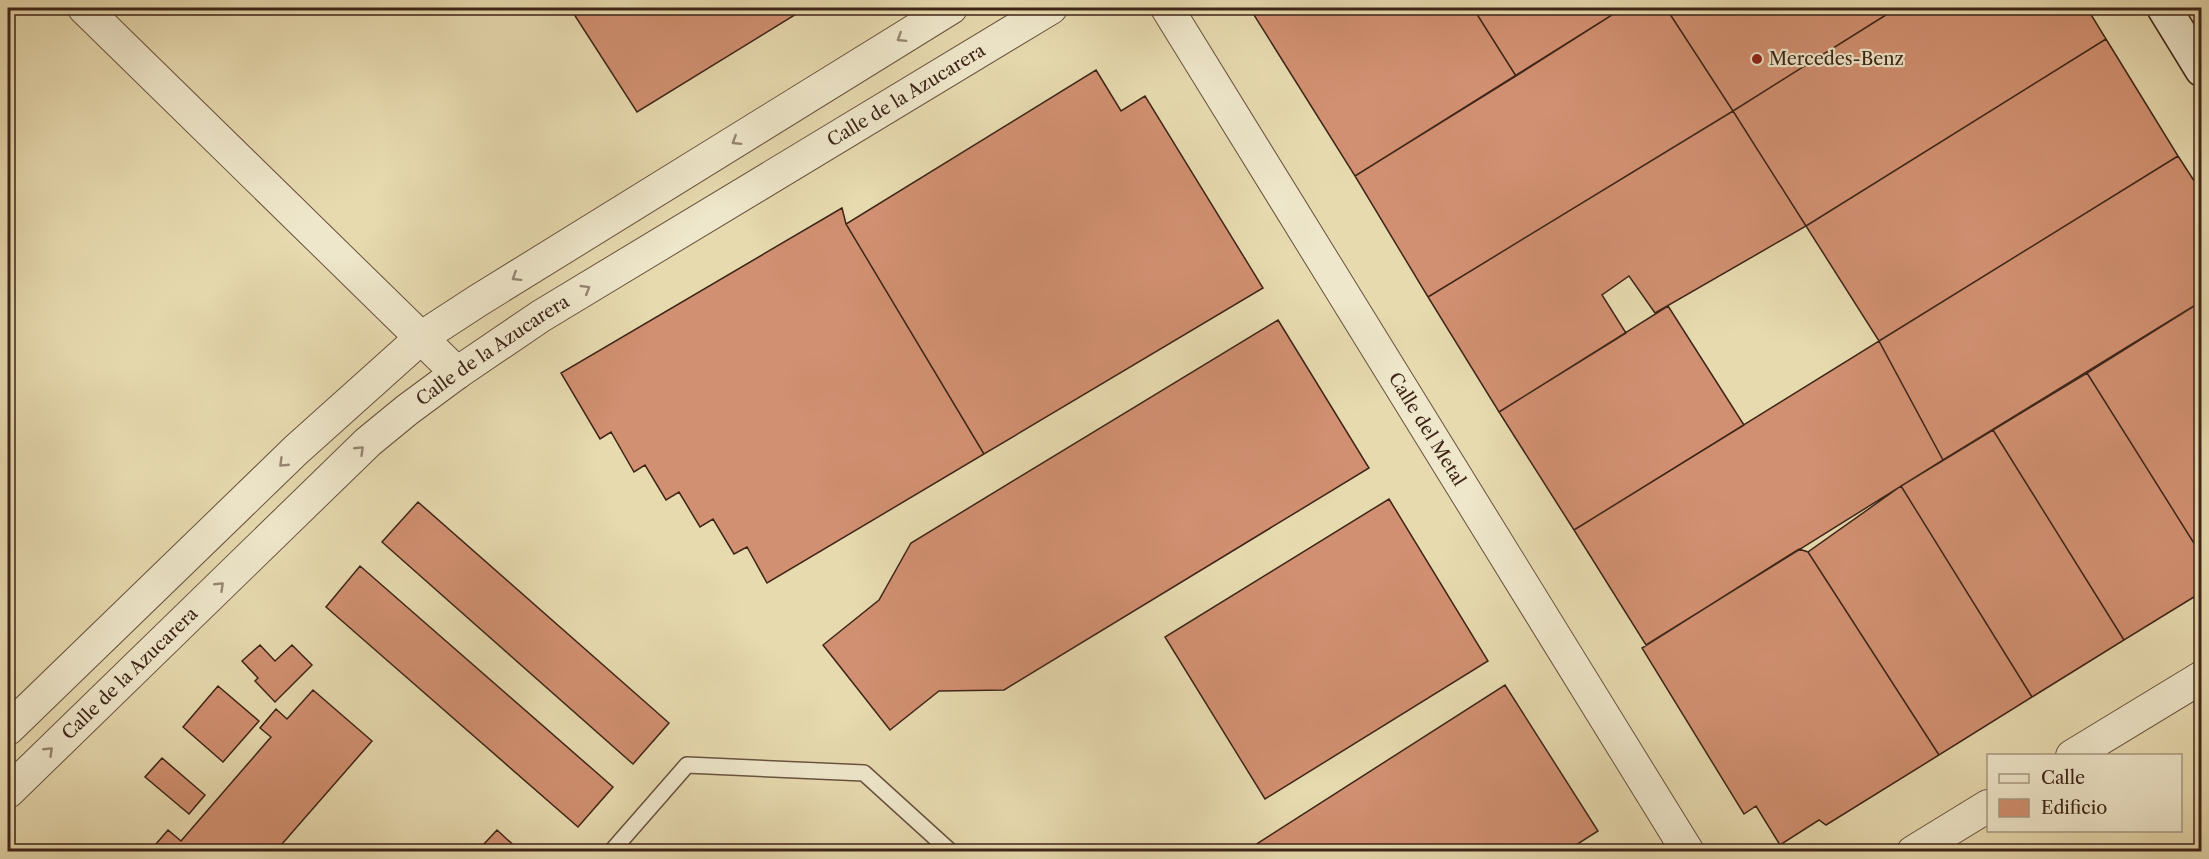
<svg xmlns="http://www.w3.org/2000/svg" width="2209" height="859" viewBox="0 0 2209 859" font-family="'Libre Caslon Text',serif">
	<style>
		.building { fill: #d19071; stroke: #3e2518; stroke-width: 1.5 }
		.lines { fill: none; stroke-linecap: round; stroke-linejoin: round }
		.service-casing { stroke: #68523e; stroke-width: 18 }
		.minor-casing { stroke: #68523e; stroke-width: 34 }
		.secondary-casing { stroke: #3e2518; stroke-width: 36 }
		.service { stroke: #efe7cb; stroke-width: 15 }
		.minor { stroke: #efe7cb; stroke-width: 32 }
		.secondary { stroke: #efe7cb; stroke-width: 33 }
		.oneway { stroke: #968672 }
		.poi-dot { fill: #8f2418; stroke: #efe7cb; stroke-width: 2 }
		.labels { text-anchor: middle; dominant-baseline: central; stroke-width: 4.5; stroke-linejoin: round; paint-order: stroke }
		.poi-label { font-size: 18px; fill: #3e2518; stroke: #efe7cb; text-anchor: start }
		.street-label { font-size: 18px; fill: #3e2518; stroke: #efe7cb }
	</style>
	<rect width="100%" height="100%" fill="#e7daaf"/>
	<filter id="stains"><feTurbulence type="fractalNoise" baseFrequency=".00333" numOctaves="4"/><feColorMatrix values="0 0 0 0 .2 0 0 0 0 .09 0 0 0 0 .02 0 0 0 .5 -.17"/></filter>
	<radialGradient id="worn" r=".72"><stop offset=".6" stop-color="#630" stop-opacity="0"/><stop offset="1" stop-color="#630" stop-opacity=".3"/></radialGradient>
	<path class="building" d="M570,8H806L637,112Z
		M1252,8H1473L1516,76L1355,176L1254,15Z
		M1473,8H1623L1516,76Z
		M1623,8H1666L1733,111L1428,297L1355,176Z
		M1666,8H1897L1733,111Z
		M1897,8H2087L2106,39L1806,226L1733,111Z
		M2106,39L2178,156L1879,341L1806,226Z
		M1096,70L1121,111L1145,96L1263,288L984,454L846,224Z
		M1733,111L1806,226L1655,313L1629,276L1602,295L1626,333L1499,412L1428,297Z
		M2178,156L2202,193V301L1943,460L1879,341Z
		M842,208L846,224L984,454L767,583L747,547L734,554L713,519L700,527L679,492L666,500L645,465L634,472L611,432L600,439L561,373Z
		M2202,301V556L2087,373Z
		M1668,306L1744,425L1574,530L1499,412Z
		M1278,320L1369,468L1004,690L939,691L890,730L823,645L879,600L911,543Z
		M1879,341L1943,460L1646,645L1574,530Z
		M2087,373L2202,556V592L2124,640L1993,430Z
		M1993,430L2124,640L2032,697L1901,486Z
		M1901,486L2032,697L1939,755L1808,552Z
		M1389,499L1488,661L1265,799L1165,637Z
		M418,502L669,723L633,764L382,542Z
		M1799,549L1808,552L1939,755L1826,825L1819,820L1780,845L1756,806L1744,814L1642,648Z
		M360,566L613,787L578,827L326,607Z
		M260,645L275,661L292,645L312,665L275,702L255,681L258,678L242,661Z
		M1505,685L1598,831L1565,852H1244Z
		M218,686L259,721L223,762L183,727Z
		M313,690L372,741L275,852H164L156,844L168,830L181,841L271,737L260,728L276,709L287,719Z
		M162,758L205,795L189,814L145,777Z
		M497,830L521,852H487L488,850L483,845Z"/>
	<g class="lines">
		<g class="service-casing">
			<path id="service" d="M611,852L687,765L864,773L951,852"/>
		</g>
		<g class="minor-casing">
			<g id="minor">
				<path d="M84,8L457,373"/>
				<path id="s1" d="M1167,8L1688,852"/>
				<path d="M8,729L296,450L422,337L479,300L951,8"/>
				<path d="M2072,756L2202,677"/>
				<path id="s2" d="M8,792L368,442L407,410L457,373L541,316L1051,8"/>
				<path d="M1913,852L1988,806"/>
			</g>
		</g>
		<g class="secondary-casing">
			<path id="secondary" d="M2164,8L2202,70"/>
		</g>
		<use href="#service" class="service"/>
		<use href="#minor" class="minor"/>
		<use href="#secondary" class="secondary"/>
	</g>
	<defs><path id="oneway-chevron" d="M-2-3.5L2.5 0L-2 3.5" fill="none" stroke-width="1.6" stroke-linecap="round" stroke-linejoin="round" transform="scale(1.5)"/></defs>
	<g class="oneway">
		<use href="#oneway-chevron" transform="translate(901 38) rotate(148)"/>
		<use href="#oneway-chevron" transform="translate(736 141) rotate(148)"/>
		<use href="#oneway-chevron" transform="translate(516 277) rotate(148)"/>
		<use href="#oneway-chevron" transform="translate(586 289) rotate(-31)"/>
		<use href="#oneway-chevron" transform="translate(360 450) rotate(-44)"/>
		<use href="#oneway-chevron" transform="translate(283 463) rotate(136)"/>
		<use href="#oneway-chevron" transform="translate(220 586) rotate(-44)"/>
		<use href="#oneway-chevron" transform="translate(49 751) rotate(-44)"/>
	</g>
	<circle class="poi-dot" cx="1757" cy="59" r="6"/>
	<g class="labels">
		<g class="poi-label">
			<text x="1769" y="59">Mercedes-Benz</text>
		</g>
		<g class="street-label">
			<text stroke="none"><textPath href="#s2" startOffset="1143">Calle de la Azucarera</textPath></text>
			<text stroke="none"><textPath href="#s2" startOffset="657">Calle de la Azucarera</textPath></text>
			<text stroke="none"><textPath href="#s1" startOffset="495">Calle del Metal</textPath></text>
			<text stroke="none"><textPath href="#s2" startOffset="170">Calle de la Azucarera</textPath></text>
		</g>
	</g>
	<rect width="2209" height="859" fill="none" stroke="#e7daaf" stroke-width="30"/>
	<rect x="9" y="9" width="2191" height="841" fill="none" stroke="#3e2518" stroke-width="3"/>
	<rect x="15" y="15" width="2179" height="829" fill="none" stroke="#3e2518" stroke-width="1.5"/>
	<rect x="1987" y="754" width="195" height="78" fill="#efe7cb" stroke="#a89983" stroke-width="1.5"/>
	<rect x="1999" y="774" width="30" height="9" fill="#efe7cb" stroke="#a89983" stroke-width="1.5"/>
	<text x="2041" y="784" font-size="18" fill="#3e2518">Calle</text>
	<rect x="1999" y="799" width="30" height="18" fill="#d19071" stroke="#a89983" stroke-width="1.5"/>
	<text x="2041" y="814" font-size="18" fill="#3e2518">Edificio</text>
	<rect width="100%" height="100%" filter="url(#stains)"/>
	<rect width="100%" height="100%" fill="url(#worn)"/>
</svg>
